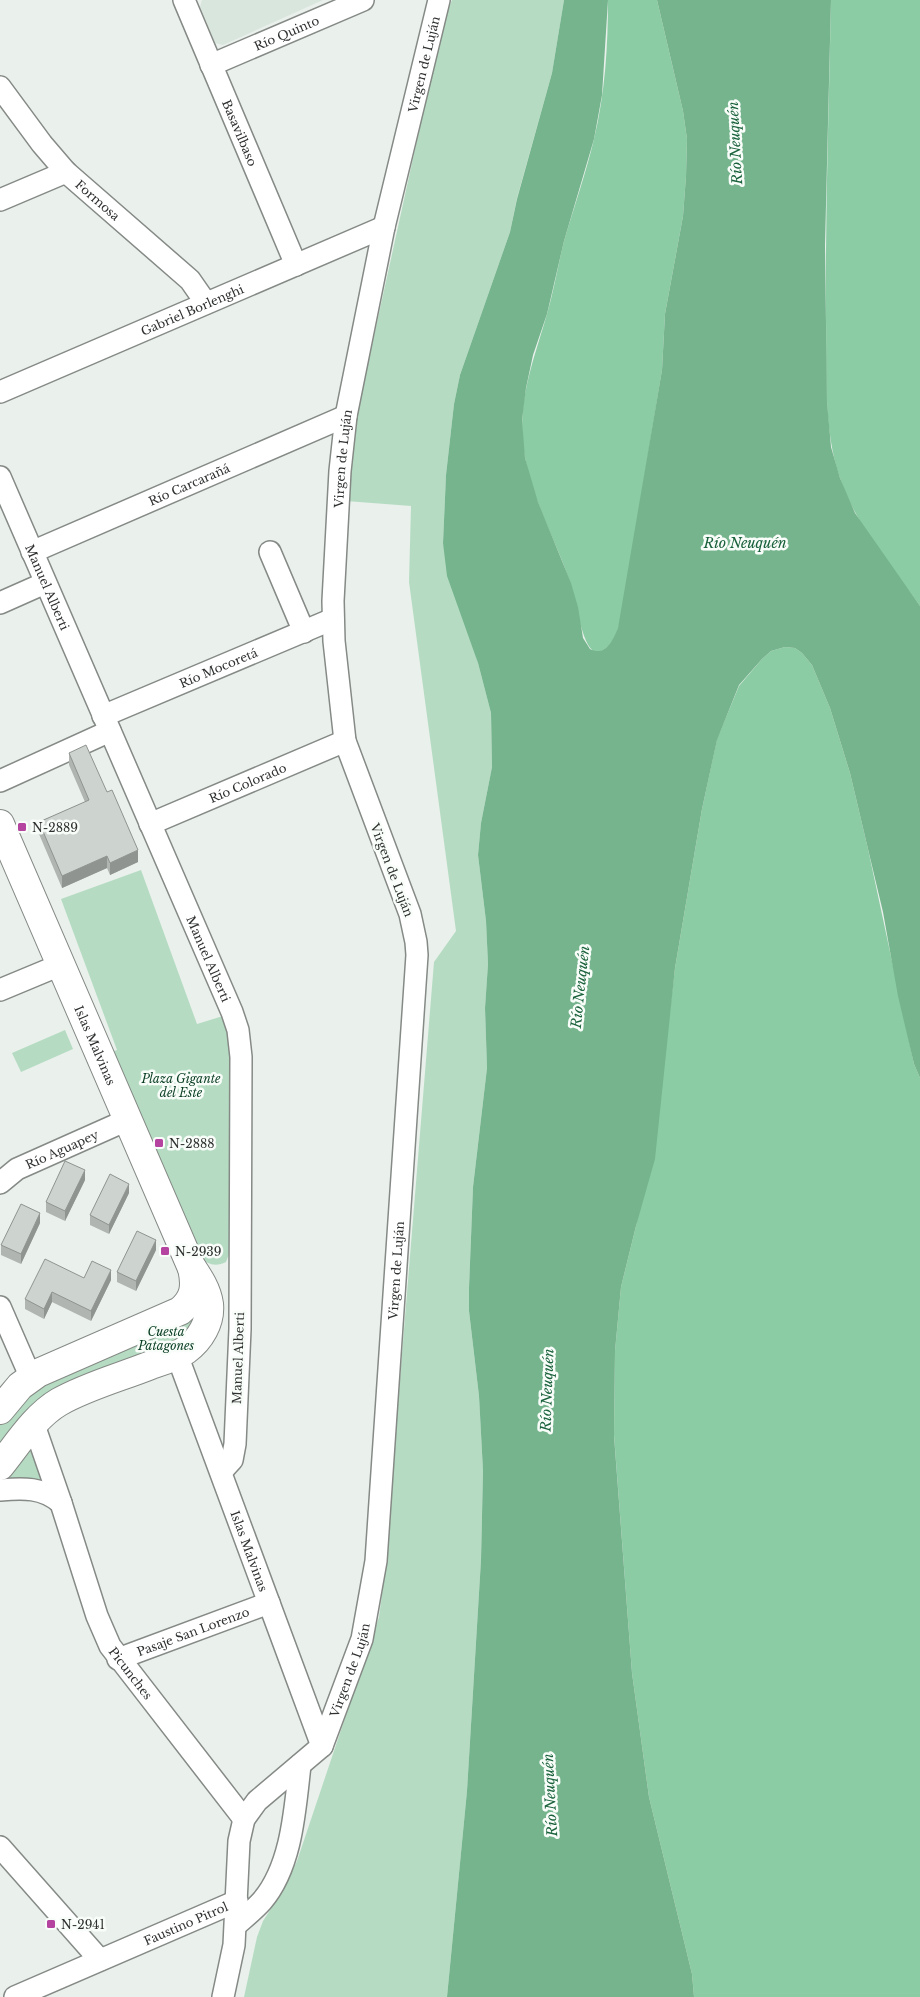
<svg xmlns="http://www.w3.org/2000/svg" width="920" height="1997" viewBox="0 0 920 1997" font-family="'Libre Baskerville',serif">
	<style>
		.built { fill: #d9e6dd }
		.green { fill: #b5dcc2 }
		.forest { fill: #8ccca4 }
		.water { fill: #75b48d }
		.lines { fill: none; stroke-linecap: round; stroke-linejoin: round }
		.minor-casing { stroke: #858a86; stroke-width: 24 }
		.major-casing { stroke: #858a86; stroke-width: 30 }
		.minor { stroke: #fff; stroke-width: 21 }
		.major { stroke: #fff; stroke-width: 28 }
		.wall { fill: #b0b5b2 }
		.shaded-wall { fill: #909491 }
		.building { fill: #cdd3cf; stroke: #909491 }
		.poi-dot { fill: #b544a0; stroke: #f8fdf9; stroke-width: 2 }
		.labels { text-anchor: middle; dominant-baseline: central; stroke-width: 5; stroke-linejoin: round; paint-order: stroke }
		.street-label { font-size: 12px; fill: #2f3130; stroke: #f8fdf9 }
		.poi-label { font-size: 12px; fill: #2f3130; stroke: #f8fdf9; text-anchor: start }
		.park-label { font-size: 12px; font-style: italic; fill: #0a3e23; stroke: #f8fdf9 }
		.water-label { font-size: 14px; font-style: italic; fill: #1a623c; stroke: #f8fdf9 }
	</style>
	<rect width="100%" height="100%" fill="#eaf0ec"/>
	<path class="built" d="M202,0H323L223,45L215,43L200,7Z"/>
	<path class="green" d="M452,0H564L552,73L517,198L510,232L460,375L454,404L446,475L443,543L478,663L491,713L492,767L481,823L478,855L486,921L488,964L485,1008L487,1068L473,1187L469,1288V1311L479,1396L483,1471L481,1560L467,1791L447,1997H244L257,1937L263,1921L283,1890L297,1861L379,1617L383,1587L434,962L456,931L409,582L411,506L346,501L356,418L443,22Z
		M141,870L197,1024L223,1016L232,1038L233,1058L229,1254L226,1262C216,1267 208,1265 200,1257L111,1052L117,1050L61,899Z
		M65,1030L73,1049L21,1072L12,1053Z
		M200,1300L195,1329L0,1453V1422L21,1394Z
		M29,1449L32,1452L42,1480L6,1481L5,1477Z"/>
	<path class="forest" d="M608,0H657L683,111L687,139L686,176L683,216L665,314L662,370L625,594C621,612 620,651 595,652C581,645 576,599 570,582C556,541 533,501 525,458C515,405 533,363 547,314C554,290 558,265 564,241C574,207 586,173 594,139C605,94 608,46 608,0Z
		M831,0H920V606C891,565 856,526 840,478C823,428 827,373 826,321C825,214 829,107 831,0Z
		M785,647L795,648L802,653L812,665L830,708L850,773L868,849L914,1064L920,1078V1997H694L692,1974L649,1797L632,1673L614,1435L615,1351L621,1287L636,1226L664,1060L675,968L702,809L717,739L739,686L762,659L771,651Z"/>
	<path class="water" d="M564,0H608L602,95L594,139L564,241L547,314L533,355L526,388L522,420L525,458L538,502L571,583L578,607L583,638L590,649C606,657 613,640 618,628L662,370L665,314L683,216L686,176L687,139L683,111L657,0H831L825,245L827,402L831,447L840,478L855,513L920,606V1078L914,1064L898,996L883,912L868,849L850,773L830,708L812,665L802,653L795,648L785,647L771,651L762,659L739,685L717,740L702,809L675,968L655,1159L636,1226L621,1287L615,1351L614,1436L632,1673L649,1797L692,1974L694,1997H447L467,1791L481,1560L483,1471L479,1396L469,1311V1288L473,1187L487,1068L485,1008L488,964L486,921L478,855L481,823L492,767L491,713L478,663L447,576L443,543L446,475L454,404L460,375L510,232L517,199L552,73Z"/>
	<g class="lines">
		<g class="minor-casing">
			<g id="minor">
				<path id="s1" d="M184,0L296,265"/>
				<path id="s2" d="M211,65L363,0"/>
				<path id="s3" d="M0,87L42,144L66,172L190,280L206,303"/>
				<path d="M0,200L66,172"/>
				<path id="s4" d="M0,392L384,227"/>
				<path id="s5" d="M0,477L232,1012L238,1030L241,1057L240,1329L235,1444L232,1460L221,1472"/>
				<path id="s6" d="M32,552L346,416"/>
				<path d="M270,552L304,632"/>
				<path d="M0,603L45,583"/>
				<path id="s7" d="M103,716L333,619"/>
				<path d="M0,781L110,731"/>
				<path id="s8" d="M150,824L345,741"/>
				<path d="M0,990L60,965"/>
				<path id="s9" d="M0,1183L17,1169L127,1120"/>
				<path d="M0,1307L31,1378"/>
				<path id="s10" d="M177,1355L322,1746"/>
				<path id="s11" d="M34,1425L61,1503L97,1616L110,1646L244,1819"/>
				<path d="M0,1490C23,1488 43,1487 61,1503"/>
				<path id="s12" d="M118,1659L269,1603"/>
				<path d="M0,1847L100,1960"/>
				<path d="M236,1925C245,1917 254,1910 262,1901C292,1866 295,1809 300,1765"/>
				<path id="s13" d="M15,1997L237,1901"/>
				<path id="s14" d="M223,1997L234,1945L239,1841L244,1819L257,1801L322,1746L362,1639L376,1561L417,955L416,942L410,914L345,741L334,641L333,601L340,471L346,416L384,227L439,0"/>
			</g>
		</g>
		<g class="major-casing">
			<g id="major">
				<path id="s15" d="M0,824L191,1266C199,1278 207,1290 209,1304C211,1322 200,1340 186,1350C176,1357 163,1361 151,1365C121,1377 87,1386 59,1402C35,1416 17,1445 0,1466"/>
				<path d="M0,1410L20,1386L38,1373L180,1311C195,1299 196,1286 192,1268"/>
			</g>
		</g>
		<use href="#minor" class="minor"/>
		<use href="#major" class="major"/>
	</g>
	<path class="wall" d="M69,753L138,862L110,875L107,868L62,888L39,834V822L85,802L69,765Z
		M85,1180L65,1221L46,1212V1202Z
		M129,1193L109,1234L90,1225V1215Z
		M40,1223L21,1264L1,1255V1245Z
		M156,1250L136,1291L117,1282V1272Z
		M84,1278L111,1280L91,1321L52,1302L44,1319L25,1309V1299Z"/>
	<path class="shaded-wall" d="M138,850V862L110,875V863Z
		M107,856V868L62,888V876Z
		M85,1170V1180L65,1221V1211Z
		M129,1184V1193L109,1234V1225Z
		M40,1213V1223L21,1264V1254Z
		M156,1240V1250L136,1291V1281Z
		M111,1270V1280L91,1321V1311Z
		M52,1292V1302L44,1319V1309Z"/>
	<path class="building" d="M86,745L107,792L112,790L138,850L110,863L107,856L62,876L39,822L89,800L69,753Z
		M65,1161L85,1170L65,1211L46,1202Z
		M110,1174L129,1184L109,1225L90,1215Z
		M21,1204L40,1213L21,1254L1,1245Z
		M137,1231L156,1240L136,1281L117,1272Z
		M45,1259L84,1278L92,1261L111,1270L91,1311L52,1292L44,1309L25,1299Z"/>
	<g class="poi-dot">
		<rect x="17" y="822" width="10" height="10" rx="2.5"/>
		<rect x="154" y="1138" width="10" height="10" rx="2.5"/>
		<rect x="160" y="1246" width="10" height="10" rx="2.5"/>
		<rect x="46" y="1919" width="10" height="10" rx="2.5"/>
	</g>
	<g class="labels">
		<g class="street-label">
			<text stroke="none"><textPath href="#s2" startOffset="82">Río Quinto</textPath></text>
			<text stroke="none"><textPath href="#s14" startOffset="2001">Virgen de Luján</textPath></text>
			<text stroke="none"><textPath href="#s1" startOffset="144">Basavilbaso</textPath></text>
			<text stroke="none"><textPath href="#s3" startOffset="150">Formosa</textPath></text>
			<text stroke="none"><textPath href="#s4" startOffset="209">Gabriel Borlenghi</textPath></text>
			<text stroke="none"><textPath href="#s14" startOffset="1598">Virgen de Luján</textPath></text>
			<text stroke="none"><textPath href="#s6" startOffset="171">Río Carcarañá</textPath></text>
			<text stroke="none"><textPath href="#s5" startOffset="120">Manuel Alberti</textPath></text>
			<text stroke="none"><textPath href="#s7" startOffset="125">Río Mocoretá</textPath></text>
			<text stroke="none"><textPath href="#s8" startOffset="106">Río Colorado</textPath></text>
			<text transform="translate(392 870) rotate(69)">Virgen de Luján</text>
			<text stroke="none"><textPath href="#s5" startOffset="525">Manuel Alberti</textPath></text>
			<text stroke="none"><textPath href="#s15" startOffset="241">Islas Malvinas</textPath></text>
			<text stroke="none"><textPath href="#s9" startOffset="71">Río Aguapey</textPath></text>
			<text stroke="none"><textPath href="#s14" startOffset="772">Virgen de Luján</textPath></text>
			<text transform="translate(238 1358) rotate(-88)">Manuel Alberti</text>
			<text stroke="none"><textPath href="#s10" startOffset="209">Islas Malvinas</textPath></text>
			<text stroke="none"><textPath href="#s12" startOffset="80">Pasaje San Lorenzo</textPath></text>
			<text stroke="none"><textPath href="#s14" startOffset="368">Virgen de Luján</textPath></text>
			<text stroke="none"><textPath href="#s11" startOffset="268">Picunches</textPath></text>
			<text stroke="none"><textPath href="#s13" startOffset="186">Faustino Pitrol</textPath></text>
		</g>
		<g class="poi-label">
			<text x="32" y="827">N-2889</text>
			<text x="169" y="1143">N-2888</text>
			<text x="175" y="1251">N-2939</text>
			<text x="61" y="1924">N-2941</text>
		</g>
		<g class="park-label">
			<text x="181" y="1078">Plaza Gigante<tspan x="181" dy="14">del Este</tspan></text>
			<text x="166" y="1331">Cuesta<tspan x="166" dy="14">Patagones</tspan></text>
		</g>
		<g class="water-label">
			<text transform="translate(735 143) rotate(-93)">Río Neuquén</text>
			<text x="745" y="543">Río Neuquén</text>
			<text transform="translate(580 987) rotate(-84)">Río Neuquén</text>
			<text transform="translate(547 1390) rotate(-88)">Río Neuquén</text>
			<text transform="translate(550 1795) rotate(-93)">Río Neuquén</text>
		</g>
	</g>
</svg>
